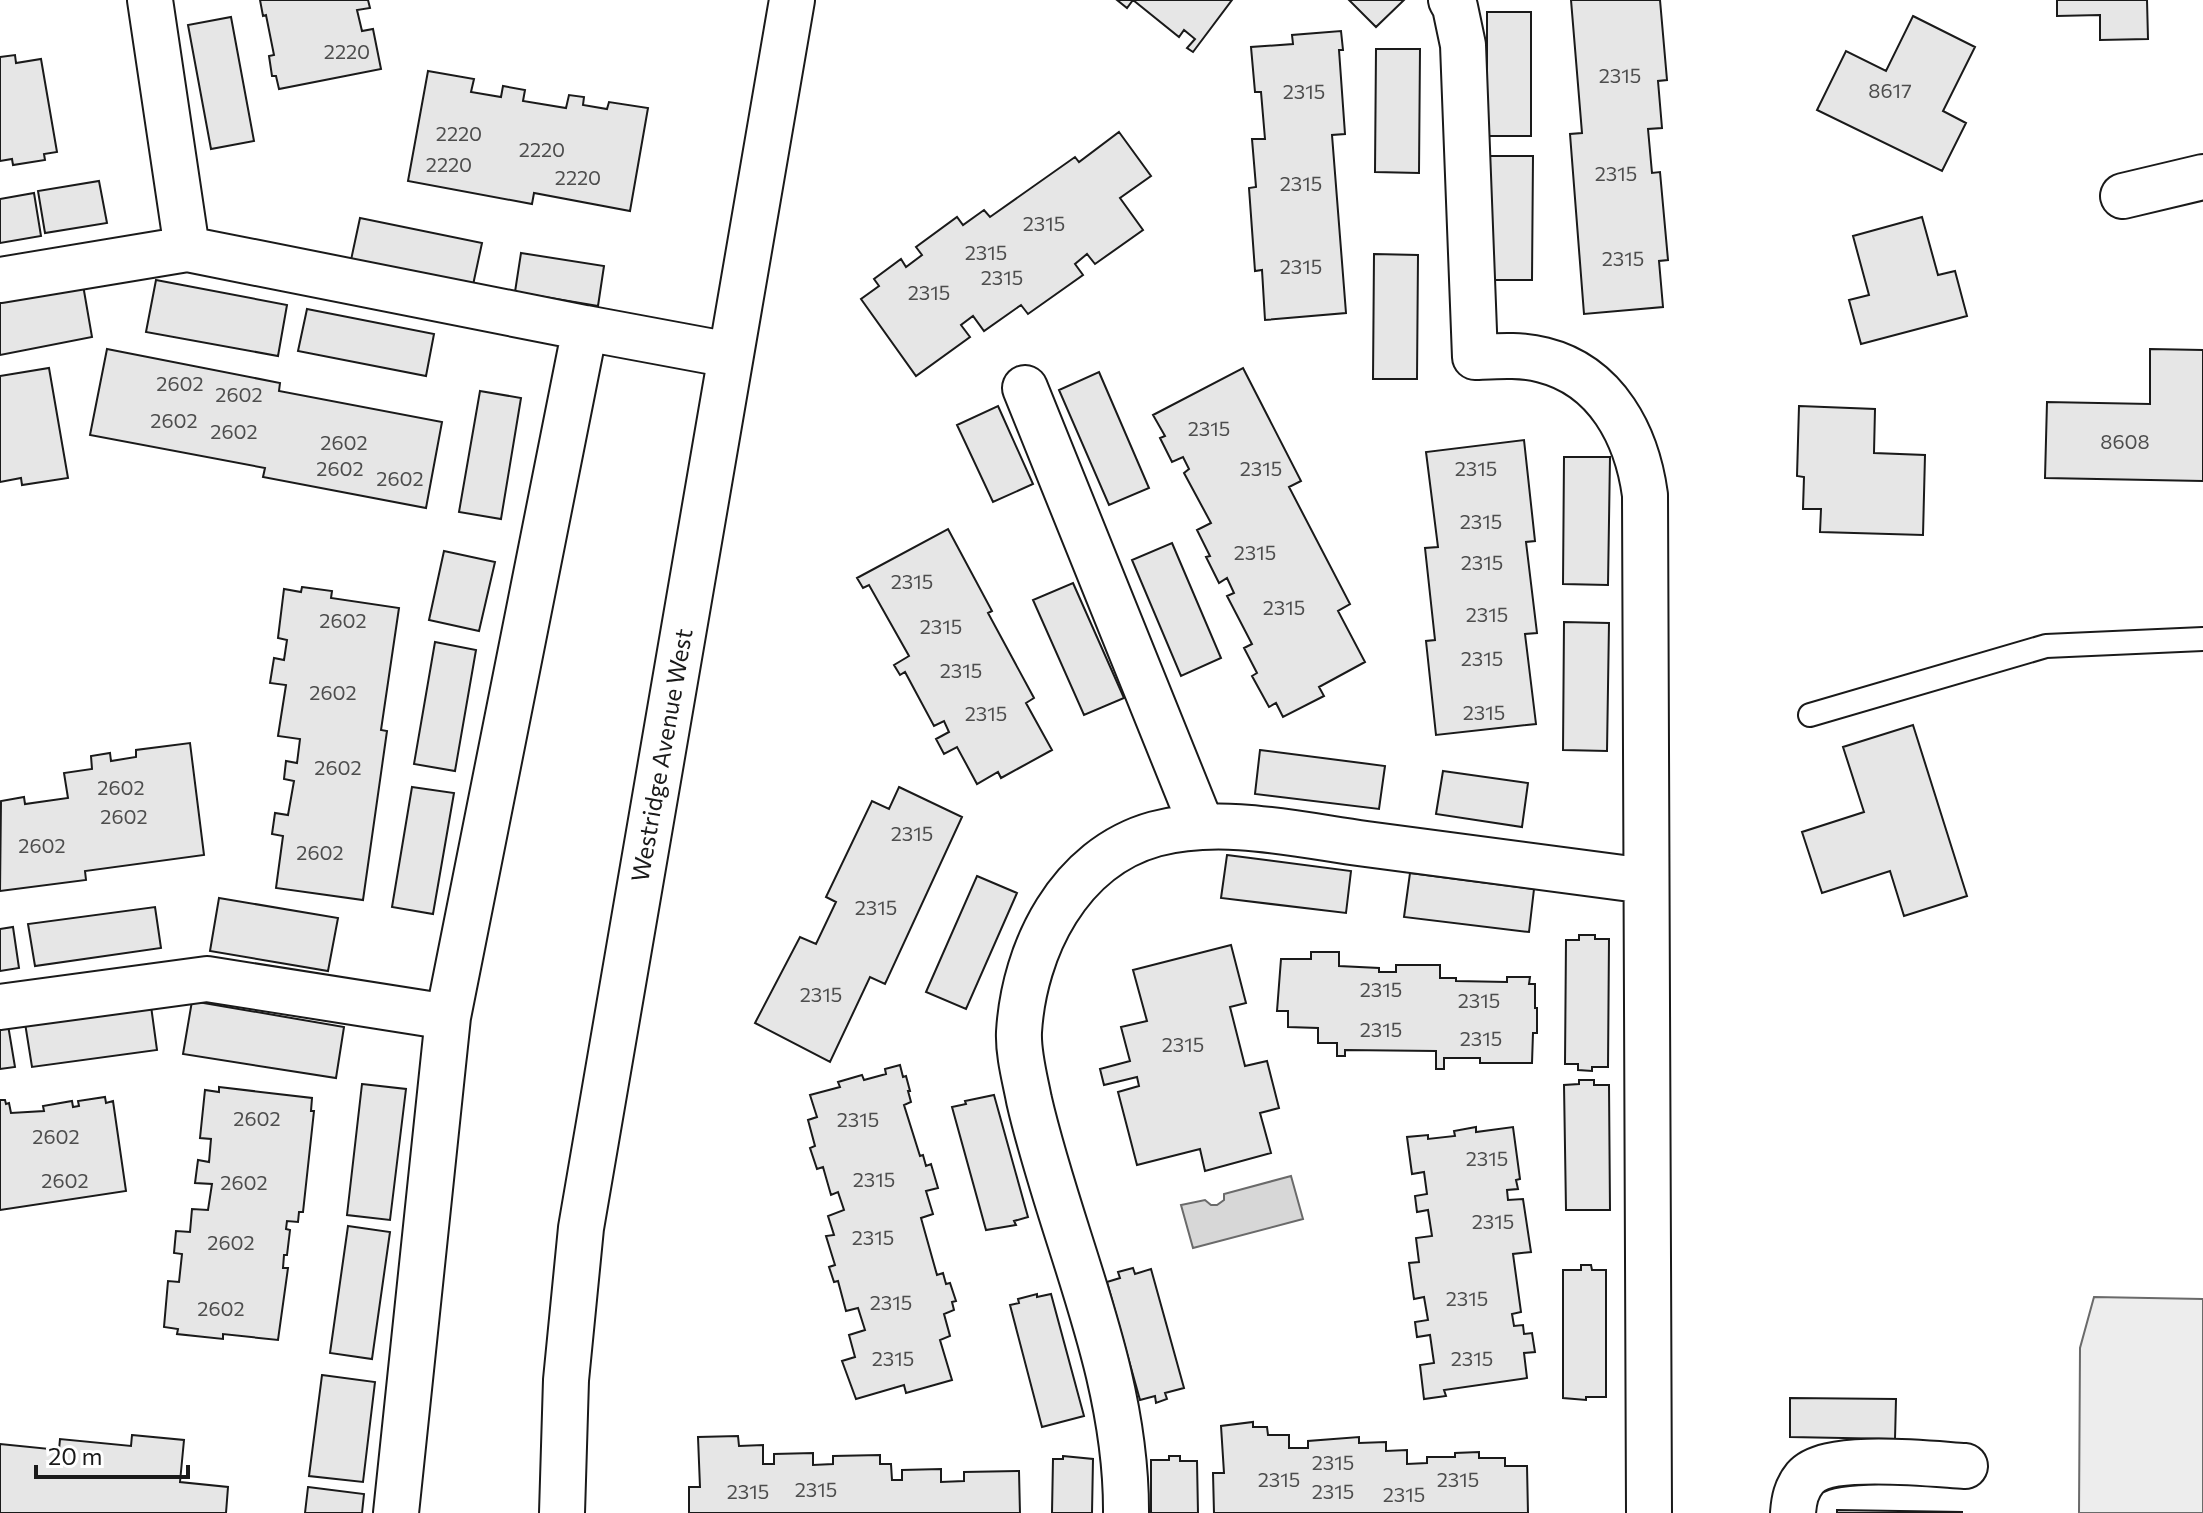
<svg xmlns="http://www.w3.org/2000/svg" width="2203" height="1513" viewBox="0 0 2203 1513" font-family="Commissioner,sans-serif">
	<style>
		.built { fill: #ededed; stroke: #6a6a6a; stroke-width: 2 }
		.water { fill: #d7d7d7; stroke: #6a6a6a; stroke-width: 2 }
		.building { fill: #e6e6e6; stroke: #1a1a1a; stroke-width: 2 }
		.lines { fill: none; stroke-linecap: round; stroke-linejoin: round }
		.service-casing { stroke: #1a1a1a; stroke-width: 26 }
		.minor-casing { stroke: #1a1a1a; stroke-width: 48 }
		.service { stroke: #fff; stroke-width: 22 }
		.minor { stroke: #fff; stroke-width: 44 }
		.labels { text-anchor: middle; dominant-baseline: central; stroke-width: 6; stroke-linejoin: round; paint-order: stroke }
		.number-label { font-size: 20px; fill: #4d4d4d }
		.street-label { font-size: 24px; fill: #1a1a1a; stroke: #fff }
	</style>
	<rect width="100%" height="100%" fill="#fff"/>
	<path class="built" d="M2094,1297L2203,1299V1513H2079L2080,1348Z"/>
	<path class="water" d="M1291,1176L1303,1219L1193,1248L1181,1205L1205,1200L1211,1205H1217L1224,1200V1194Z"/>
	<path class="building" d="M260,0H368L370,8L357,10L362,31L373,29L381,69L279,89L276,76H272L269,56L274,55L266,15L263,16Z
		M1117,0H1232L1193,52L1187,48L1195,39L1184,30L1179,37L1133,0L1127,8Z
		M1349,0H1404L1376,27Z
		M1571,0H1660L1667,80L1658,81L1662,128L1648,129L1652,173L1660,172L1668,260L1659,261L1663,307L1584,314L1570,134L1582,133Z
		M2057,0H2147L2148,39L2100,40V15L2057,16Z
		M1487,12H1531V136H1487Z
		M1913,16L1975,47L1943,111L1966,123L1942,171L1817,110L1846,51L1886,71Z
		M231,17L254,141L211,149L188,25Z
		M1341,31L1343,50H1339L1345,134L1332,135L1346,313L1265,320L1262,270L1255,271L1249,188L1256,187L1252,139H1265L1261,92H1255L1251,47L1293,44L1292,35Z
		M1376,49H1420L1419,173L1375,172Z
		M15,55L16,63L41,59L57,152L44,154L45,160L13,165L12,159L0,161V57Z
		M428,71L474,79L471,92L501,97L503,86L525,90L523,101L566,108L569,95L584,97L583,105L607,109L609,102L648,108L630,211L534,193L532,204L408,181Z
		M1119,132L1151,176L1120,198L1143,230L1095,264L1087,254L1075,264L1083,275L1028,314L1021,305L984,331L973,316L961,325L970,337L916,376L861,299L879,286L874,279L901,259L906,267L922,255L916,247L957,217L963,225L984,210L990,217L1075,157L1079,162Z
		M1488,156H1533L1532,280H1488Z
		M99,181L107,223L45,233L38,191Z
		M34,193L41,236L0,243V199Z
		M1922,217L1938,275L1955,271L1967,316L1861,344L1849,300L1869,295L1853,236Z
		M360,218L482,243L473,285L351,260Z
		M521,253L604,266L598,306L515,292Z
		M1374,254L1418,255L1417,379H1373Z
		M156,280L287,305L278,356L146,332Z
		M83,285L92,337L0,355V300Z
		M307,309L434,334L426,376L298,351Z
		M107,349L280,383L279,391L442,422L426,508L263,477L265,468L90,435Z
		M2150,349L2203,350V481L2045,478L2047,402L2150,404Z
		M49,368L68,478L22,485L21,478L0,482V376Z
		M1243,368L1301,481L1289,487L1350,604L1338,611L1365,662L1319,687L1324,696L1283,717L1276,703L1269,707L1252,676L1257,673L1244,648L1252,644L1227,596L1234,593L1227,578L1219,583L1206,557L1210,556L1197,530L1211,523L1184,473L1189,469L1183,457L1172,462L1160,438L1165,436L1153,415Z
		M1099,372L1149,488L1109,505L1059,390Z
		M480,391L521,398L501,519L459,512Z
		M998,406L1033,484L993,502L957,425Z
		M1799,406L1875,409L1874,453L1925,455L1923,535L1820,532L1821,509H1803L1804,477L1797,476Z
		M1524,440L1535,541L1526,542L1537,633L1525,634L1536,724L1436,735L1426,641L1435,640L1425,548L1438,547L1426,452Z
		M1564,457H1610L1608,585L1563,584Z
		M948,529L992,611L988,613L1034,698L1026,703L1052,750L1001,778L998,772L977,784L957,747L944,754L936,739L949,732L944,721L934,726L905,672L900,675L894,665L909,656L869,585L863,588L857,578Z
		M1172,543L1221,658L1181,676L1132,560Z
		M444,551L495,562L479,631L429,620Z
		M1073,583L1124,698L1084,715L1033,600Z
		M302,587L332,591L331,598L399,608L381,730L387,731L363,900L276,888L283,836L272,834L275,813L288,815L294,781L284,779L286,761L297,763L300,739L278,736L286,685L270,683L274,658L284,660L287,640L278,638L284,589L301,592Z
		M1564,622L1609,623L1607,751L1563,750Z
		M435,642L476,650L455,771L414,764Z
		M1913,725L1967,896L1904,916L1890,871L1822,893L1802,832L1864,812L1843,747Z
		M190,743L204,855L85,871L86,880L0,891L1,801L24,797L25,804L68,798L64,773L92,769L91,756L110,753L111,761L136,757V750Z
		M1260,750L1385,766L1379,809L1255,794Z
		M1443,771L1528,783L1522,827L1436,814Z
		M412,787L454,793L433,914L392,907Z
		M899,787L962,817L885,984L870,977L830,1062L755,1023L800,937L816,944L836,902L826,897L872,801L889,809Z
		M1227,855L1351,871L1346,913L1221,898Z
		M1410,873L1534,889L1529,932L1404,917Z
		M977,876L1017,893L966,1009L926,992Z
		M219,898L338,918L328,971L210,951Z
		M155,907L161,948L35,966L28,924Z
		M13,927L19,968L0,971V929Z
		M1579,935H1595V939H1609L1608,1067H1592V1071L1578,1070V1064H1565L1566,940H1579Z
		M1231,945L1246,1003L1230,1007L1245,1066L1267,1061L1279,1108L1260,1113L1271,1153L1205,1171L1200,1149L1137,1165L1118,1092L1139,1086L1137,1077L1104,1085L1100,1069L1130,1061L1121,1027L1147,1021L1133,970Z
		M1311,952H1339V966L1379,968V972H1396V965H1440V978H1456V981L1507,982V977H1530L1529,984H1535V1008H1537V1033H1533L1532,1063H1480V1058H1444V1069H1436V1051L1345,1050V1056H1337V1043H1318V1028L1288,1027V1011H1277L1281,959H1311Z
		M192,1001L344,1027L336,1078L183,1054Z
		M151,1006L157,1050L32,1067L25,1023Z
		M8,1025L15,1067L0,1069V1026Z
		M900,1065L903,1077L906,1076L910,1091H908L911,1102L904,1105L920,1156L923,1155L926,1166L931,1164L938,1188L926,1191L933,1214L921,1218L937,1275L943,1273L946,1284L950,1283L956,1301L952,1302L954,1310L944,1314L950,1336L940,1340L952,1380L906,1393L904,1385L856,1399L842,1361L855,1357L849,1335L865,1330L858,1308L846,1311L838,1281L834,1282L829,1267L835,1265L826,1236L834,1235L828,1216L844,1210L838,1192L831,1195L823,1167L817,1169L810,1148L815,1146L808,1120L817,1117L810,1095L840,1087L838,1082L862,1075L864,1080L886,1074L885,1069Z
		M1579,1080H1594V1085H1609L1610,1210H1566L1564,1085L1579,1084Z
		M362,1084L406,1089L390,1220L347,1215Z
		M219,1087L312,1098L311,1111H314L303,1212H299L298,1222L287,1221L286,1229L290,1230L287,1255H284L283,1268H288L278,1340L223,1334V1339L177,1334L178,1329L164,1327L168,1281L179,1282L182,1254L174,1253L176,1231L190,1232L192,1209L208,1210L212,1184L195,1183L198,1160L209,1162L211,1139L200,1138L205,1090L219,1092Z
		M994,1095L1028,1217L1014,1221L1016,1225L986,1230L952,1107L966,1104L965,1101Z
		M105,1097L106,1103L113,1101L126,1191L0,1210V1100H5L6,1104L9,1103L11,1113L44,1111L43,1106L72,1101L73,1107L79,1106L78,1101Z
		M1476,1127V1132L1513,1127L1520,1179L1516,1180L1518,1189L1507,1190L1508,1200L1523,1199L1531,1252L1513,1254L1521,1312L1512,1314L1514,1326L1523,1325L1524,1334L1532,1333L1535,1352L1524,1353L1527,1378L1444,1390L1446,1396L1424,1399L1420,1365L1434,1363L1430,1335L1417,1337L1415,1322L1428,1320L1424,1297L1414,1299L1409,1263L1419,1262L1416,1238L1432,1236L1428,1210L1417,1212L1415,1196L1427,1194L1424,1172L1412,1174L1407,1137L1428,1135V1139L1455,1136L1454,1131Z
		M348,1226L390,1232L372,1359L330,1353Z
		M1581,1265H1591L1592,1270H1606V1397H1586V1400L1563,1398V1270H1581Z
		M1133,1268L1135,1274L1151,1269L1184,1388L1165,1393L1167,1399L1156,1403L1155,1396L1140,1400L1107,1282L1120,1278L1118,1272Z
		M1037,1294V1297L1051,1294L1084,1416L1042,1427L1010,1305L1019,1303L1018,1299Z
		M322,1375L375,1382L363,1482L309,1476Z
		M1790,1398L1896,1399L1895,1439L1790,1437Z
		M1253,1422V1427H1267L1268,1435H1289V1448H1308V1441L1359,1437V1443L1386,1442V1451L1407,1450V1464L1427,1463V1457H1455V1453L1479,1452V1458H1505V1466H1527L1528,1513H1214L1213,1473H1224L1221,1426Z
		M132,1435L184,1440L180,1482L228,1487L226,1513H0V1444L59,1450L60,1439L131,1446Z
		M738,1436L739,1446L763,1445V1464H774V1454L813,1453V1465L833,1464V1456L880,1455V1464H891L892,1480H902V1470L941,1469V1482L964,1481V1472L1019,1471L1020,1513H689V1487H700L698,1437Z
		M1063,1456L1093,1459L1092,1513H1052L1053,1459H1063Z
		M1169,1456H1180V1461H1197L1198,1513H1151V1460H1169Z
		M308,1487L364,1494L362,1513H305Z
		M1837,1510L1962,1512V1513H1837Z"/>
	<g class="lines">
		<g class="service-casing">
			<path id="service" d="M1810,715L2046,646L2203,639"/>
		</g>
		<g class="minor-casing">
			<path id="minor" d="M150,0L187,249
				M1451,0L1455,7L1463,45L1475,357C1497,356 1521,354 1543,360C1607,376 1637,436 1645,495L1649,1513
				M2123,196L2203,177
				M0,280L187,249L585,328L448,1017L396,1513
				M585,328L730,355
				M1025,388L1202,827
				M0,1007L207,979L448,1017
				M562,1513L566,1380L581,1228L792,0
				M1126,1513C1127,1369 1061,1239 1029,1100C1025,1079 1018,1054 1019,1032C1024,949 1069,858 1155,834C1223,816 1299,835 1366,844C1460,856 1553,869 1646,881
				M1793,1513C1794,1500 1796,1489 1805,1478C1827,1452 1931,1464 1965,1466"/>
		</g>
		<use href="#service" class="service"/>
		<use href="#minor" class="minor"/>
	</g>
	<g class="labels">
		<g class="number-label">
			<text x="347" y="51">2220</text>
			<text x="1620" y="75">2315</text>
			<text x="1890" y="90">8617</text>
			<text x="1304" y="91">2315</text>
			<text x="459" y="133">2220</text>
			<text x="542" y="149">2220</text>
			<text x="449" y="164">2220</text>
			<text x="1616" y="173">2315</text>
			<text x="578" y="177">2220</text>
			<text x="1301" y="183">2315</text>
			<text x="1044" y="223">2315</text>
			<text x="986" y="252">2315</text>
			<text x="1623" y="258">2315</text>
			<text x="1301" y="266">2315</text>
			<text x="1002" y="277">2315</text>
			<text x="929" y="292">2315</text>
			<text x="180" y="383">2602</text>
			<text x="239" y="394">2602</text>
			<text x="174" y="420">2602</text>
			<text x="1209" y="428">2315</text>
			<text x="234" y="431">2602</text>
			<text x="2125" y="441">8608</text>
			<text x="344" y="442">2602</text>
			<text x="340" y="468">2602</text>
			<text x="1261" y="468">2315</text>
			<text x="1476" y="468">2315</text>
			<text x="400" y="478">2602</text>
			<text x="1481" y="521">2315</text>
			<text x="1255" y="552">2315</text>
			<text x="1482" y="562">2315</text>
			<text x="912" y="581">2315</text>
			<text x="1284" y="607">2315</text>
			<text x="1487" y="614">2315</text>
			<text x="343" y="620">2602</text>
			<text x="941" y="626">2315</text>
			<text x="1482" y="658">2315</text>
			<text x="961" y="670">2315</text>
			<text x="333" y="692">2602</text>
			<text x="1484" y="712">2315</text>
			<text x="986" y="713">2315</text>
			<text x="338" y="767">2602</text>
			<text x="121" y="787">2602</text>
			<text x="124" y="816">2602</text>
			<text x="912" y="833">2315</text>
			<text x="42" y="845">2602</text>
			<text x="320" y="852">2602</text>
			<text x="876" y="907">2315</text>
			<text x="1381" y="989">2315</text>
			<text x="821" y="994">2315</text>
			<text x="1479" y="1000">2315</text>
			<text x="1381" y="1029">2315</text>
			<text x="1481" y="1038">2315</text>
			<text x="1183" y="1044">2315</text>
			<text x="257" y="1118">2602</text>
			<text x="858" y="1119">2315</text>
			<text x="56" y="1136">2602</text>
			<text x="1487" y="1158">2315</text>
			<text x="874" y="1179">2315</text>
			<text x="65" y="1180">2602</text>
			<text x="244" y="1182">2602</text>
			<text x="1493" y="1221">2315</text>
			<text x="873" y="1237">2315</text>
			<text x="231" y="1242">2602</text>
			<text x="1467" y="1298">2315</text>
			<text x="891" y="1302">2315</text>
			<text x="221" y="1308">2602</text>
			<text x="893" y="1358">2315</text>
			<text x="1472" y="1358">2315</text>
			<text x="1333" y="1462">2315</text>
			<text x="1279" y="1479">2315</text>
			<text x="1458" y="1479">2315</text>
			<text x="816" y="1489">2315</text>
			<text x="748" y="1491">2315</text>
			<text x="1333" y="1491">2315</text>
			<text x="1404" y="1494">2315</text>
		</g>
		<g class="street-label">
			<text transform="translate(661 755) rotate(-80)">Westridge Avenue West</text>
		</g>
	</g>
	<path d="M36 1465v12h152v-12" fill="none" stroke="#1a1a1a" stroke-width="4"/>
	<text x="48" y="1465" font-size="24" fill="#1a1a1a" stroke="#ffffff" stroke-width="6" paint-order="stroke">20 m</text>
</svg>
